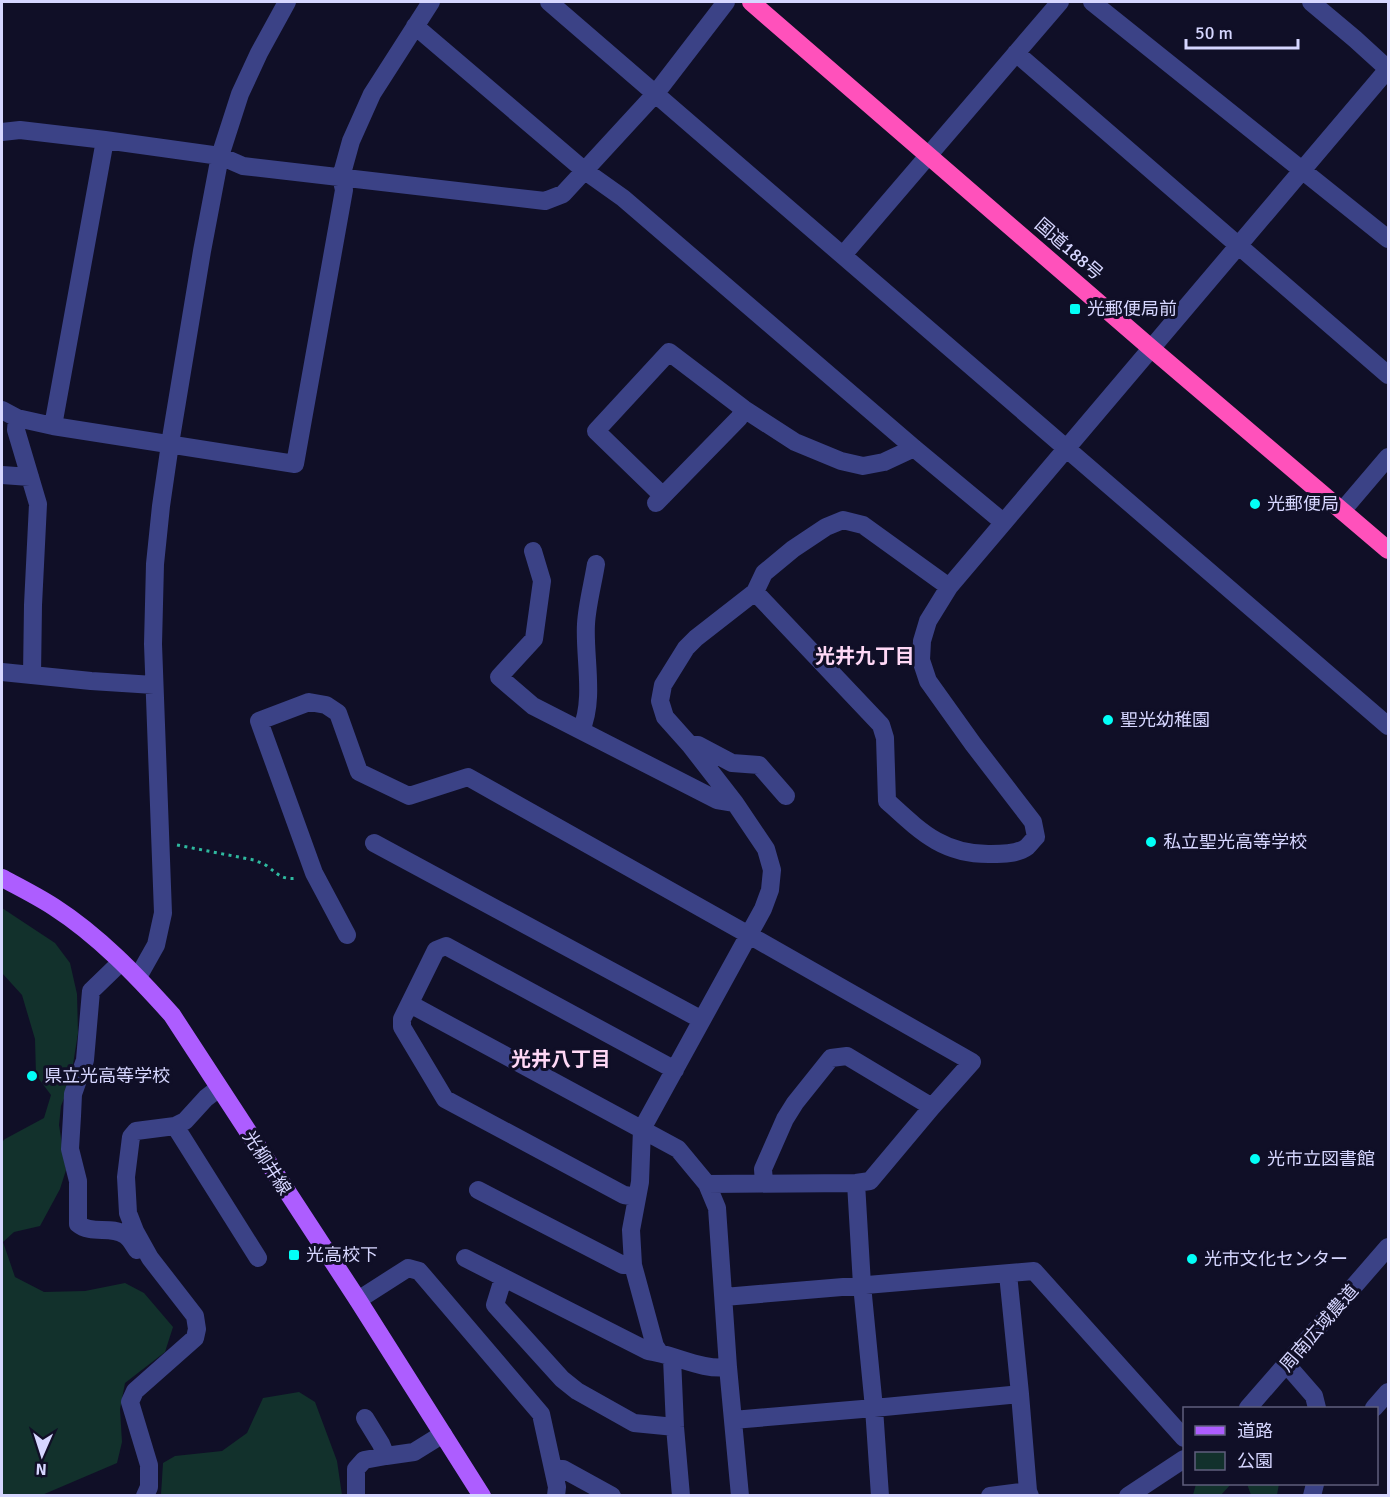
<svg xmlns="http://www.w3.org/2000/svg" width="1390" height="1497" viewBox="0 0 1390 1497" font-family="Signika,'Noto Sans JP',sans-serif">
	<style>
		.green { fill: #12312c }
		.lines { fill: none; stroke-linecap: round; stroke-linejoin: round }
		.path { stroke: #2fb99f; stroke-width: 3; stroke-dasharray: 3 4.5; stroke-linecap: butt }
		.minor { stroke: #3b4286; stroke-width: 18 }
		.major { stroke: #ad5dff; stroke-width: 18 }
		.highway { stroke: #ff51bb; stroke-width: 18 }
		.poi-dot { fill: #02fff7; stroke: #100f27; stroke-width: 2 }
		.labels { text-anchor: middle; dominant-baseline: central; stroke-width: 6; stroke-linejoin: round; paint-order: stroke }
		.street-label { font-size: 18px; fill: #d6d6ff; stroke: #100f27 }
		.poi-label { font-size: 18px; fill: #d6d6ff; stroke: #100f27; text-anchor: start }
		.neighbourhood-label { font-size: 20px; font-weight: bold; fill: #ffd8f6; stroke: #100f27 }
	</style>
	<rect width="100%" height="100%" fill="#100f27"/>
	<path class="green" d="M2,908L55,943L70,963L77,994L78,1033L70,1083L61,1106L59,1125L66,1170L60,1189L40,1226L14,1232L3,1242L15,1277L44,1292L85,1291L125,1283L144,1293L173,1327L165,1352L125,1383L120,1409L122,1442L117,1463L42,1495H2V1142L5,1139L44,1118L51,1095L36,1075L35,1039L22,995L2,973Z
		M299,1392L315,1402L337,1461L342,1495H161L163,1463L175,1456L222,1451L247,1433L263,1398Z
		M1196,1484H1231L1221,1495H1193Z
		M1247,1484H1279L1277,1495H1251Z"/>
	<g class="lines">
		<path class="path" d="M177,845L254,860C258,862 263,863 267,866C279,875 282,880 298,878"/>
		<path class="minor" d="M549,2L1388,726
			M1092,2L1388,239
			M1311,2L1355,39L1388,69
			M415,26L585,171L623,198L914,448L1003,522
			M1016,53L1388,375
			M2,132L20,130L105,140L220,156L243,166L545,201L563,194L656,93L726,2
			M843,255L1060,2
			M2,410L17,418L53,426L295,464L344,190L341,177L351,141L372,94L431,2
			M17,418L16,430L38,504L33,605L32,675
			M53,426L105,140
			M2,475L30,477
			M663,496L596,431L669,352L744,409L795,442L841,461L863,466L884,462L914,448
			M656,503L739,418L744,409
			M1342,511L1388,457
			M533,551L542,581L534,639L499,677L533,706L717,800L735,803
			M755,592L881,725L885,738L887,801C920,831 943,855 991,854C1002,854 1018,854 1027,847C1030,844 1033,840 1036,837L1033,822L973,744L928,681L921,660L922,641L928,621L949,587L1388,69
			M2,672L91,681L154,685
			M581,730C595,700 584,656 586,624C587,605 593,583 596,564
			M690,745H698L732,763L759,765L786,796
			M374,843L702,1020
			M347,935L314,873L259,721L309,702L326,705L338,713L359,772L409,796L468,777L749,935L972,1062L932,1107L870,1181L856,1183L707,1184
			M121,962L91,991L85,1060L73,1094L72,1116L70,1149L78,1181V1224C91,1235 112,1225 125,1235C130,1238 134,1246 137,1250
			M138,977L156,945L163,913L153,644L155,564L161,506L170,444L202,251L220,156L240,94L259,53L287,2
			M410,1004L678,1149L707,1184L717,1208L728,1367L740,1496
			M175,1126L258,1258
			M764,1183L763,1169L785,1119L795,1103L831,1058L847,1056L932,1107
			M856,1183L862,1285L874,1408L880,1496
			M478,1190L623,1265H633
			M637,1197L624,1195L445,1099L402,1027V1019L436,950L446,946L675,1070
			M465,1258L648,1351C674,1354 702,1371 728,1367
			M1008,1274L1020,1394L1028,1491L1030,1496
			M503,1279L495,1305L562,1379L577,1391L634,1423L675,1427
			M724,1297L1034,1271L1184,1438
			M358,1300L408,1268L419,1271L541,1414L557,1487L556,1496
			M659,1352L655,1346L633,1265L631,1230L640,1182L642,1129L763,909L770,890L772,870L766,849L735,803L690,745L665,717L660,701L663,685L686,648L696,638L755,592L764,573L793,549L826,527L843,520L863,525L949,587
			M672,1358L675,1427L681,1496
			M1287,1365L1314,1396L1317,1408
			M1248,1408L1388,1247
			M1374,1408L1388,1392
			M365,1418L381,1444L386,1456
			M733,1420L874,1408L1020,1394
			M553,1469H563L612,1496
			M145,1496L149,1487V1465L130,1402L135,1391L195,1338L197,1329L195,1316L150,1258L135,1231L128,1213L126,1177L131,1137L136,1131L175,1126L185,1121L206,1098L219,1088
			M356,1496V1469L364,1460L386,1456L414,1452L443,1434
			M990,1496L1028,1491
			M1128,1496L1184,1459
			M1312,1496L1315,1484"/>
		<path class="major" d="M2,878C19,887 37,896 54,907C99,936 137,976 172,1015L358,1300L482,1496"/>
		<path class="highway" d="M751,2L1152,349L1388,550"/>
	</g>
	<g class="poi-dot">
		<rect x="1069" y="303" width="12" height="12" rx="3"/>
		<circle cx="1255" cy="504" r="6"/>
		<circle cx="1108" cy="720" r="6"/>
		<circle cx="1151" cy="842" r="6"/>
		<circle cx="32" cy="1076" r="6"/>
		<circle cx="1255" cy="1159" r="6"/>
		<rect x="288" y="1249" width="12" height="12" rx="3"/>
		<circle cx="1192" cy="1259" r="6"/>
	</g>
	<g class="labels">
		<g class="street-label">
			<text transform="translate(1069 249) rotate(41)">国道188号</text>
			<text transform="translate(267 1163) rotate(57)">光柳井線</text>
			<text transform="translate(1319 1328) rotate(-49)">周南広域農道</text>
		</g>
		<g class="poi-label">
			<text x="1087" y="309">光郵便局前</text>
			<text x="1267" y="504">光郵便局</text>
			<text x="1120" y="720">聖光幼稚園</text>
			<text x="1163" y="842">私立聖光高等学校</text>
			<text x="44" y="1076">県立光高等学校</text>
			<text x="1267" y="1159">光市立図書館</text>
			<text x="306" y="1255">光高校下</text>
			<text x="1204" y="1259">光市文化センター</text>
		</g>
		<g class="neighbourhood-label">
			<text x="865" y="656">光井九丁目</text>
			<text x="561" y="1059">光井八丁目</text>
		</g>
	</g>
	<rect width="1390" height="1497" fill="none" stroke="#d6d6ff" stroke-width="6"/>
	<rect x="1183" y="1407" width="195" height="78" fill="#100f27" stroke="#5f5f7d" stroke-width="1.5"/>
	<rect x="1195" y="1426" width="30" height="9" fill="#ad5dff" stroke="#5f5f7d" stroke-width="1.5"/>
	<text x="1237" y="1437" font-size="18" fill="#d6d6ff">道路</text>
	<rect x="1195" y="1452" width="30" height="18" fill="#12312c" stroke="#5f5f7d" stroke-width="1.5"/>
	<text x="1237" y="1467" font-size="18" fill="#d6d6ff">公園</text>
	<g transform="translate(42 1455) rotate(183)" stroke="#100f27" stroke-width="4.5" paint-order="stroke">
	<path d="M0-4.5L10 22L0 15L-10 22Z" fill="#d6d6ff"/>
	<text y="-9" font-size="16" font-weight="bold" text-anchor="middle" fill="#d6d6ff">N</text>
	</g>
	<path d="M1186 39v9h112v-9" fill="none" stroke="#d6d6ff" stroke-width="3"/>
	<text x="1195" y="39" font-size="18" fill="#d6d6ff" stroke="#100f27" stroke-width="4.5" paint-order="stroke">50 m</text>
</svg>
